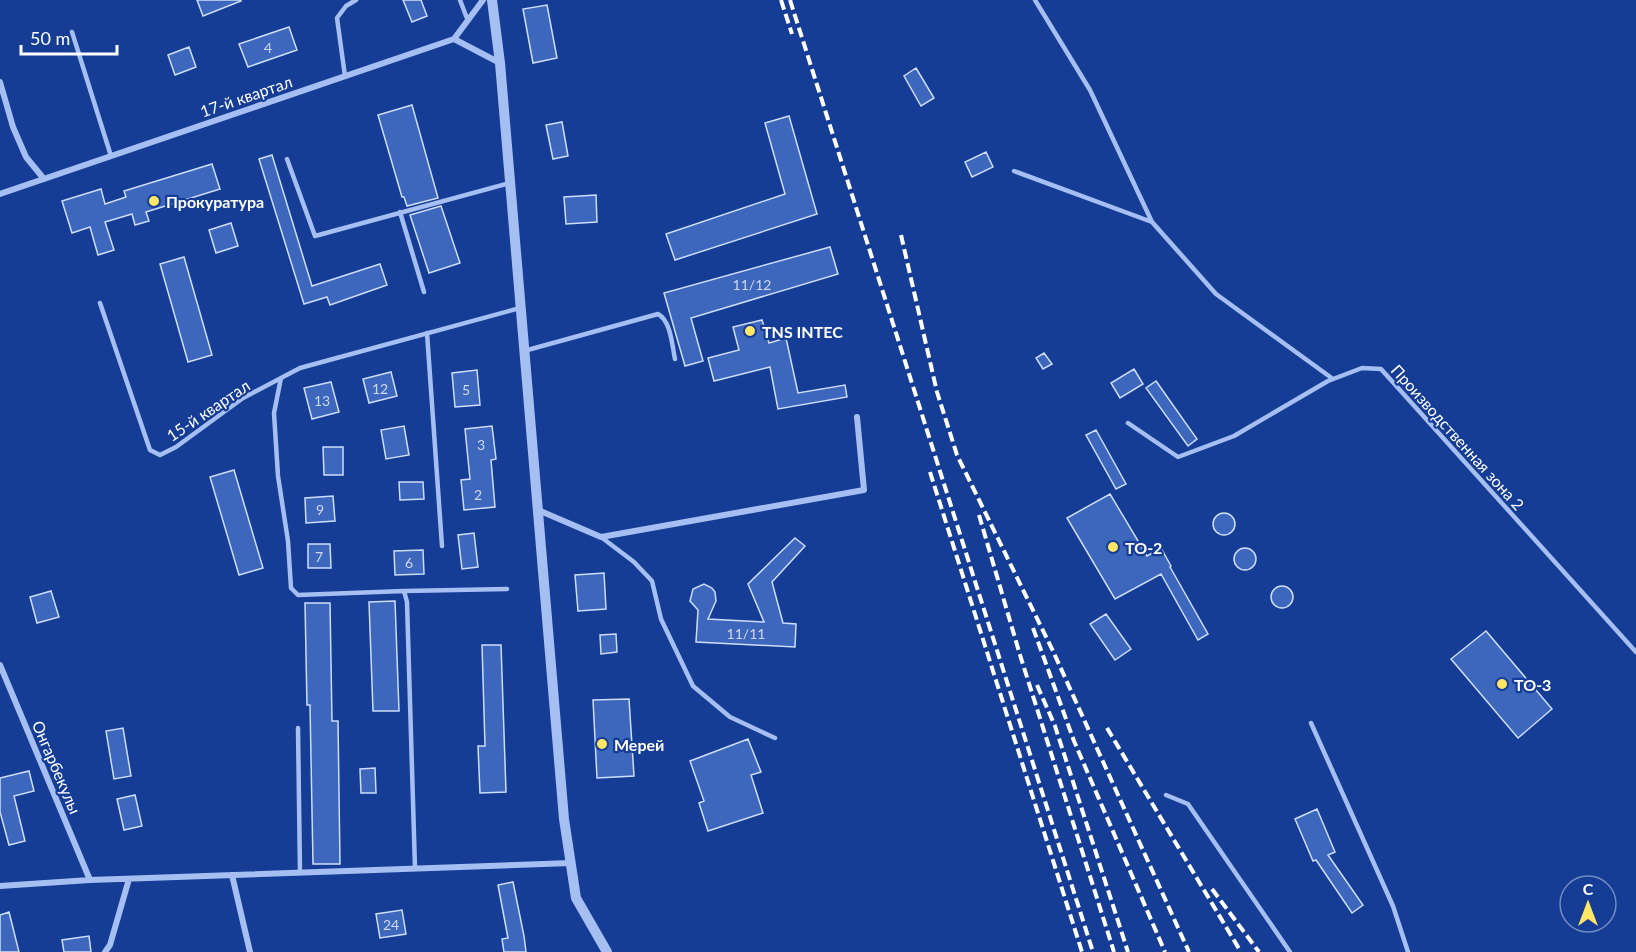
<svg xmlns="http://www.w3.org/2000/svg" width="1636" height="952" viewBox="0 0 1636 952" font-family="Lato,sans-serif">
	<style>
		.building { fill: #3d66bd; stroke: #cdddfc; stroke-width: 1.5 }
		.lines { fill: none; stroke-linecap: round; stroke-linejoin: round }
		.service { stroke: #a6bff2; stroke-width: 4.5 }
		.minor { stroke: #a6bff2; stroke-width: 6 }
		.tertiary { stroke: #a6bff2; stroke-width: 10 }
		.rail { stroke: #fff; stroke-width: 4; stroke-dasharray: 10 4.5; stroke-linecap: butt }
		.poi-dot { fill: #ffe667; stroke: #153d96; stroke-width: 2 }
		.labels { text-anchor: middle; dominant-baseline: central; stroke-width: 4.5; stroke-linejoin: round; paint-order: stroke }
		.number-label { font-size: 14px; fill: #ced9ee }
		.street-label { font-size: 16px; fill: #fff; stroke: #153d96 }
		.poi-label { font-size: 16px; font-weight: bold; fill: #fff; stroke: #153d96; text-anchor: start }
	</style>
	<rect width="100%" height="100%" fill="#153d96"/>
	<path class="building" d="M197,0H241V1L203,16Z
		M403,0H421L427,16L412,22Z
		M547,5L557,58L533,63L523,9Z
		M289,27L297,50L248,67L239,44Z
		M189,47L196,67L175,75L168,55Z
		M916,68L934,98L921,106L904,76Z
		M412,105L438,198L407,206L404,197H402L378,115Z
		M789,116L817,214L675,260L666,234L785,194L765,123Z
		M562,122L568,156L553,159L546,125Z
		M986,152L993,167L972,177L965,162Z
		M272,155L312,286L380,264L387,285L330,305L327,297L304,304L259,159Z
		M212,164L220,189L146,212L149,221L135,225L132,214L105,222L114,250L98,255L90,227L72,233L62,201L101,189L105,204L126,197L124,191Z
		M596,195L597,222L566,224L564,197Z
		M441,206L460,263L429,273L410,215Z
		M231,223L238,246L216,253L209,230Z
		M830,247L838,274L691,318L703,361L685,366L664,293Z
		M184,257L212,355L188,362L160,264Z
		M762,320L769,343L786,338L798,393L845,385L847,397L778,409L770,367L714,381L708,358L739,350L733,327Z
		M1044,353L1052,364L1043,369L1036,358Z
		M1134,369L1143,384L1120,398L1111,383Z
		M477,370L480,405L455,407L452,373Z
		M391,372L397,396L369,403L363,379Z
		M1156,381L1197,439L1188,446L1146,388Z
		M331,382L339,412L312,419L304,388Z
		M404,426L409,455L386,459L381,430Z
		M492,426L496,459L491,460L495,507L464,510L461,480L470,479L465,429Z
		M1096,430L1126,484L1116,489L1086,435Z
		M323,447H343V475H324Z
		M234,470L263,568L239,575L210,477Z
		M399,482H423L424,499L400,500Z
		M1110,494L1147,556L1161,548L1171,566L1170,567L1208,634L1198,640L1161,574L1115,599L1067,518Z
		M333,496L335,521L306,523L305,498Z
		M1213 524a11 11 0 1 1 22 0a11 11 0 1 1-22 0Z
		M474,533L478,567L462,569L458,535Z
		M795,538L805,546L772,582L783,623L796,624L795,647L696,642L698,610L690,601L693,589L704,584L712,588L715,592L716,601L708,619L764,622L748,584Z
		M308,544H330L331,568H308Z
		M1234 559a11 11 0 1 1 22 0a11 11 0 1 1-22 0Z
		M423,550L424,574L395,575L394,551Z
		M604,573L606,609L578,611L575,575Z
		M1271 597a11 11 0 1 1 22 0a11 11 0 1 1-22 0Z
		M51,591L59,617L37,623L30,597Z
		M395,601L399,711H373L369,602Z
		M305,603H330L332,721H338L340,864H313L310,705H307Z
		M1106,614L1131,649L1115,660L1090,624Z
		M1486,631L1552,709L1518,738L1451,659Z
		M616,634L617,652L601,654L600,635Z
		M482,645H501L506,792L480,793L478,746H485Z
		M629,699L634,776L597,778L593,700Z
		M123,728L131,776L114,779L106,731Z
		M748,739L761,772L751,775L763,813L708,831L699,803L704,801L690,761Z
		M375,768L376,793H361L360,769Z
		M29,771L34,791L14,796L25,841L9,845L0,812V778Z
		M135,795L142,826L124,830L117,799Z
		M1317,809L1335,852L1328,855L1363,905L1352,913L1316,860L1313,861L1295,819Z
		M513,882L524,936L526,952H504L502,939L508,938L498,885Z
		M402,910L406,934L380,938L376,914Z
		M9,912L19,952H0V915Z
		M89,936L91,952H64L62,940Z"/>
	<g class="lines">
		<path class="service" d="M460,0L468,21
			M1035,0L1090,90L1152,222
			M72,32L111,156
			M345,76L337,18L346,6L356,0
			M287,159L315,236L510,183
			M1014,171L1152,222L1216,294L1333,379
			M400,212L424,292
			M100,303L150,450L160,455L176,447L243,398L300,368L520,308
			M427,333L442,546
			M524,351L658,314C671,321 672,345 675,359
			M281,378L274,413L278,476L288,541L291,588L298,595L404,591L407,602L415,868
			M1128,423L1178,457L1234,436L1328,381L1362,368L1381,369L1636,652
			M601,537L634,562L652,581L661,619L693,686L730,717L775,738
			M404,591L507,589
			M1311,723L1393,906L1408,952
			M298,728L300,873
			M1166,795L1188,804L1290,952"/>
		<path class="minor" d="M454,39L500,63
			M0,82L13,127L26,157L44,179
			M0,194L454,39L483,0
			M538,510L601,537L864,490L857,417
			M0,665L90,880
			M232,875L250,952
			M0,886L90,880L571,863
			M105,952L110,945L129,879"/>
		<path class="tertiary" d="M492,0L500,63L564,819L576,898L607,952"/>
		<path class="rail" d="M781,0L792,34
			M790,0L1093,952
			M901,235L937,392L957,455L1053,651L1189,952
			M930,472L1082,952
			M979,515L1020,655L1114,952
			M1033,628L1074,741L1165,952
			M1037,685L1055,726L1128,952
			M1107,728L1241,952
			M1212,889L1259,952"/>
	</g>
	<g class="poi-dot">
		<circle cx="154" cy="201" r="6"/>
		<circle cx="750" cy="331" r="6"/>
		<circle cx="1113" cy="547" r="6"/>
		<circle cx="1502" cy="684" r="6"/>
		<circle cx="602" cy="744" r="6"/>
	</g>
	<g class="labels">
		<g class="number-label">
			<text x="268" y="47">4</text>
			<text x="752" y="284">11/12</text>
			<text x="380" y="388">12</text>
			<text x="466" y="389">5</text>
			<text x="322" y="400">13</text>
			<text x="481" y="444">3</text>
			<text x="478" y="494">2</text>
			<text x="320" y="509">9</text>
			<text x="319" y="556">7</text>
			<text x="409" y="562">6</text>
			<text x="746" y="633">11/11</text>
			<text x="391" y="924">24</text>
		</g>
		<g class="street-label">
			<text transform="translate(246 96) rotate(-19)">17-й квартал</text>
			<text transform="translate(208 410) rotate(-34)">15-й квартал</text>
			<text transform="translate(1458 437) rotate(48)">Производственная зона 2</text>
			<text transform="translate(57 767) rotate(67)">Онгарбекулы</text>
		</g>
		<g class="poi-label">
			<text x="166" y="201">Прокуратура</text>
			<text x="762" y="331">TNS INTEC</text>
			<text x="1125" y="547">ТО-2</text>
			<text x="1514" y="684">ТО-3</text>
			<text x="614" y="744">Мерей</text>
		</g>
	</g>
	<g transform="translate(1588 904)"><circle r="28" fill="#153d96" stroke="#738bc0" stroke-width="1.5"/>
	<path d="M0-4.5L10 22L0 15L-10 22Z" fill="#ffe667"/>
	<text y="-9" font-size="16" font-weight="bold" text-anchor="middle" fill="#ffffff">С</text>
	</g>
	<path d="M21 45v9h96v-9" fill="none" stroke="#ffffff" stroke-width="3"/>
	<text x="30" y="45" font-size="18" fill="#ffffff" stroke="#153d96" stroke-width="4.5" paint-order="stroke">50 m</text>
</svg>
